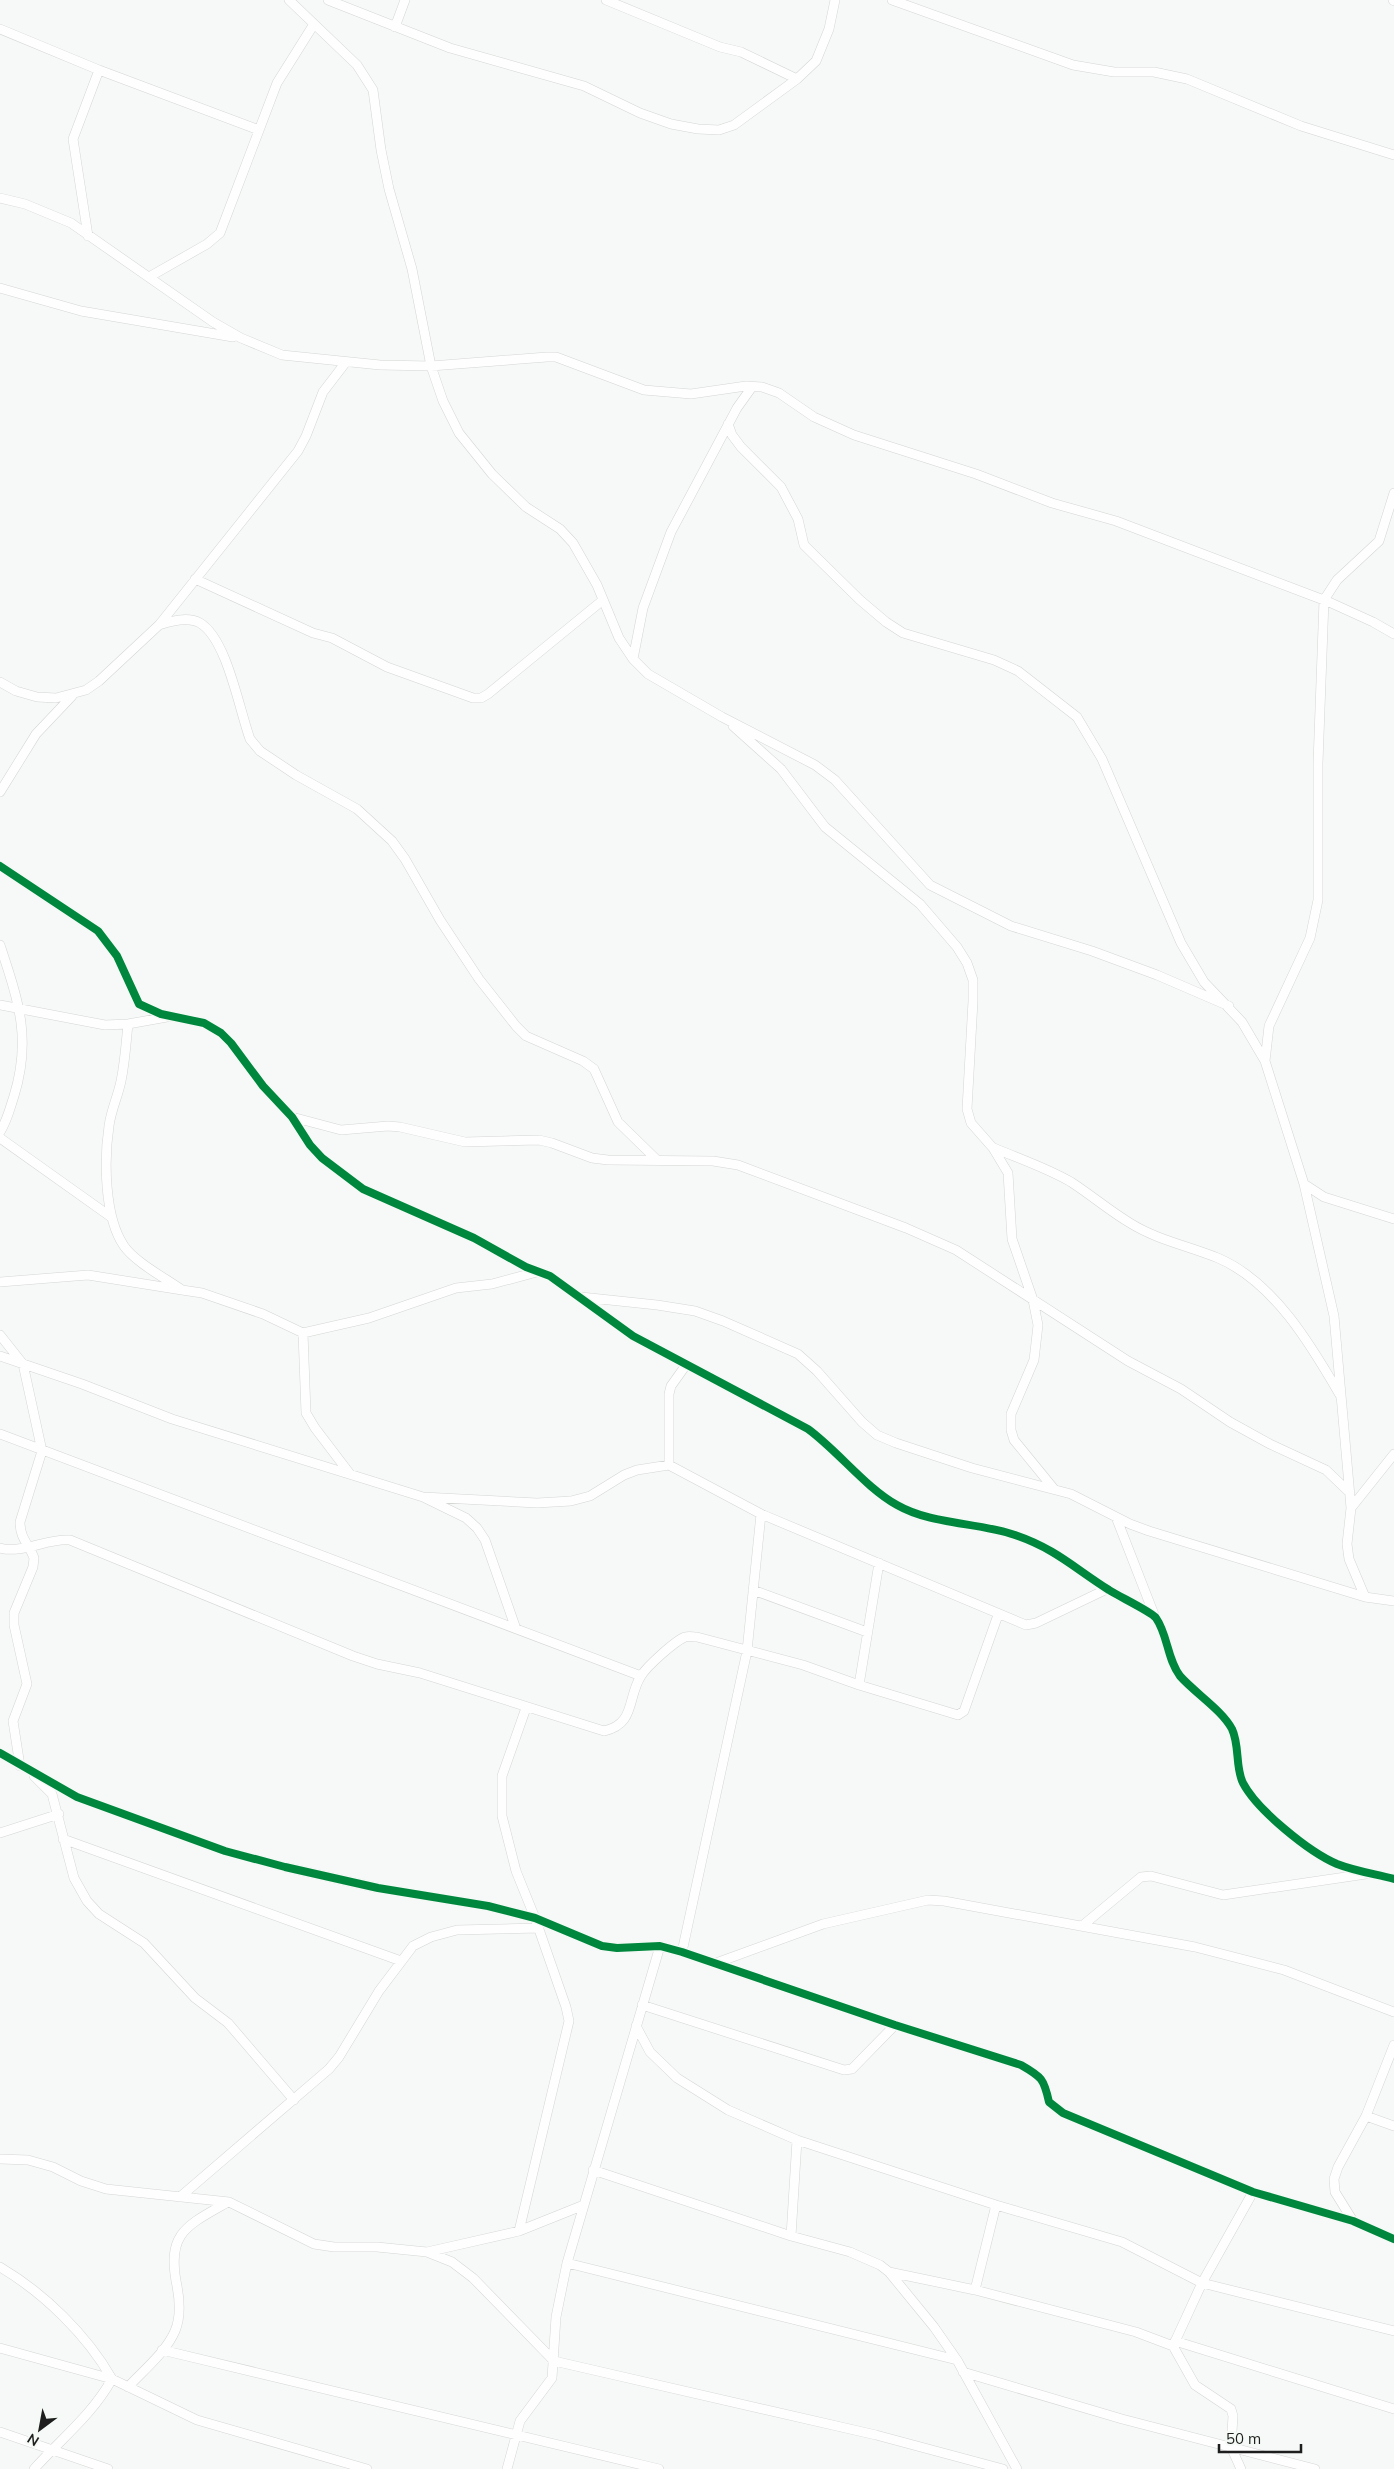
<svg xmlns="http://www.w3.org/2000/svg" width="1394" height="2469" viewBox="0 0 1394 2469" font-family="Mulish,sans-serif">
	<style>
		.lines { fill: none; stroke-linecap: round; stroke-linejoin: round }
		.street-casing { stroke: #d4d6d4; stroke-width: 10 }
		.street { stroke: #fefefe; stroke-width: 9 }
		.cycleway-casing { stroke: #f5faf7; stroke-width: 11 }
		.cycleway { stroke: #00873e; stroke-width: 8 }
	</style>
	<rect width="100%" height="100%" fill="#f6f9f7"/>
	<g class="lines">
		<g class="street-casing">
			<path id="street" d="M289,0L357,65L373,90L381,150L389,189L412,269L431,366L443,401L459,433L492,474L526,507L560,529L573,543L597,585L619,638L633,659L648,674L722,717L815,765L835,780L930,885L1011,926L1092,951L1157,975L1229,1006
				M328,0L450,48L584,86L640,113L671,124L698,129L719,130L734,125L797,79L816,61L829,29L835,0
				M606,0L720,47L741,52L797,79
				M892,0L1073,65L1114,72H1154L1187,79L1301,126L1394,155
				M1393,0L1394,1
				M395,27L405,0
				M0,29L99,70L259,130
				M0,198L25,204L71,223L213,322L241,338L282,355L380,365L431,366L547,357H556L644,390L691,394L746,386L762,387L779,393L814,417L854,435L976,474L1052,503L1116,521L1329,602L1373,622L1394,634
				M88,236L73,139L99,70
				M149,277L207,244L220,233L277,83L314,24
				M0,288L81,311L233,337
				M728,424L732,435L741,447L781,487L798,519L804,545L860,600L886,622L903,633L994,660L1018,671L1077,717L1102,759L1181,943L1204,982L1242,1022L1265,1061L1304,1184L1334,1316L1351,1508L1347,1544L1349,1559L1365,1597
				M195,579L313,633L332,638L387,667L473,698H481L488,694L603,600
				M159,625C171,621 188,616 200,623C227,639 239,709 250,739L260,751L296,775L357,809L392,841L405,859L440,920L479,979L516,1026L526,1036L583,1061L594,1069L618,1122L657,1160
				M633,659L643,608L671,532L737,408L752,387
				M0,682L16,691L37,697L56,698L86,690L99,681L159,625L298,451L306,436L323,392L346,362
				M733,726L781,769L825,827L920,904L957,947L967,963L973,980V1001L967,1109L971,1123L993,1148L1008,1173L1012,1239L1033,1300L1038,1325L1034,1360L1011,1414V1430L1014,1440L1054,1489
				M0,792L36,734L72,696
				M0,866L98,931L117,956L139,1004L161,1014L204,1023L221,1033L231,1043L263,1086L292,1117L310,1145L322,1158L363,1189L474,1238L526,1267L550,1276L633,1336L808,1429C838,1451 866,1488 897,1505C932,1525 977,1522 1015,1535C1056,1549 1074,1568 1109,1590C1118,1596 1152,1612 1156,1618C1168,1635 1167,1659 1180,1676C1195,1693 1222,1710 1232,1729C1240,1746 1235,1767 1243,1783C1257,1810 1309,1852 1337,1864C1355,1871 1375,1874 1394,1879
				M0,945C18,1000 32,1038 14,1096C10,1108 7,1121 0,1132
				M0,1005L105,1025L128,1024L167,1017
				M128,1024C126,1043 125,1062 121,1081C118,1096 111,1110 109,1126C104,1159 104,1217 124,1246C135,1262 165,1278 182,1290
				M1265,1061L1269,1026L1310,938L1318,900V763L1324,600L1337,580L1379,541L1394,493
				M292,1117L341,1130L388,1126L400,1127L465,1142L539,1140L552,1143L592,1158L608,1160L713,1161L738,1165L906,1228L956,1250L1128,1361L1181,1389L1230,1422L1270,1444L1326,1470L1348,1491
				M0,1138L111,1217
				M994,1148C1020,1159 1047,1168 1071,1182C1091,1195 1110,1211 1130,1223C1157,1240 1189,1246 1218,1258C1274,1282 1311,1345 1340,1395
				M1304,1184L1324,1197L1394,1219
				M0,1282L88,1275L182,1290L202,1293L263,1314L303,1333L369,1318L456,1288L492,1284L537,1272
				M581,1297L657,1305L695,1311L723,1321L798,1354L817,1371L862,1422L877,1435L896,1443L972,1468L1071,1494L1130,1524L1149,1531L1365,1597L1394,1601
				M303,1333L306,1413L315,1428L350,1474
				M0,1335L23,1364L42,1451L20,1522C20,1539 29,1544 34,1558L33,1567L14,1613V1625L27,1684L13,1721L20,1766
				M0,1356L82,1384L172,1419L423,1497L466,1518L477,1528L485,1540L516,1629
				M0,1434L641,1676
				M669,1465V1394L671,1386L686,1365
				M423,1497L537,1503L571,1501L590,1496L624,1475L637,1470L669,1465L761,1514L1026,1625L1036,1623L1107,1589
				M1351,1508L1394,1454
				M1116,1517L1155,1617
				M0,1548C23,1554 47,1538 70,1540L353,1656L377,1664L420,1673L604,1731C636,1724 627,1697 641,1676C647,1666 675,1641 685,1637C689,1636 693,1637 697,1637L803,1665L859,1685L958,1715L964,1711L998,1615
				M753,1590L867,1632
				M859,1685L879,1563
				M0,1753L77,1797L225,1851L285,1867L378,1888L488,1906L535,1918L602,1946L617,1948L660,1946L682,1952L895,2025L1021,2065C1042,2077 1044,2079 1049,2102L1063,2113L1253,2192L1353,2221L1394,2239
				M34,1776L52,1794L74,1878L87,1901L99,1914L144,1943L195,1998L228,2023L294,2100
				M0,1833L59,1814
				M63,1839L401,1961
				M1082,1926L1141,1877L1151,1876L1223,1895L1366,1874
				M682,1952L747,1651L761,1514
				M716,1963L823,1924L928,1900L944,1901L1195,1947L1284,1970L1394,2012
				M642,2005L844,2070L852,2069L895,2025
				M636,2026L650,2052L677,2078L728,2110L797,2140L996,2205L1122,2242L1202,2283L1394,2331
				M1366,2116L1394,2126
				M0,2159L28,2160L53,2167L81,2181L106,2189L229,2202L314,2244L334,2247H377L427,2252L452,2262L473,2278L554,2361L876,2435L1003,2469
				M593,2170L791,2236L850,2252L880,2265L889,2272L934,2327L957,2360L1017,2469
				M180,2197L329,2069L339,2057L379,1991L413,1946L431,1937L457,1930L539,1928
				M1353,2221L1335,2192L1334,2179L1338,2167L1366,2116L1394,2045
				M519,2231L569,2021L566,2007L535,1918L516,1871L502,1816V1776L526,1708
				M791,2236L797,2140
				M427,2252L519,2231L584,2205
				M567,2263L957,2360
				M0,2267C44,2293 87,2335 112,2379C92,2415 61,2439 34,2469
				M889,2272L975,2290L1136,2332L1173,2346L1195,2385L1231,2409L1233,2416L1231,2447L1241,2469
				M975,2290L996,2205
				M1175,2341L1394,2409
				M1173,2346L1202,2283L1253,2192
				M0,2348L112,2379L197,2420L367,2469
				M162,2350L659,2469
				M963,2372L1122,2419L1315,2469
				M128,2387C143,2371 166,2352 175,2331C181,2317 180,2302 177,2286C166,2233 186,2226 228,2202
				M0,2432L108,2469
				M507,2469L520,2421L552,2378L556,2317L567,2263L660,1946"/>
		</g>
		<use href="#street" class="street"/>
		<g class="cycleway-casing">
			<path id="cycleway" d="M0,866L98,931L117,956L139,1004L161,1014L204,1023L221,1033L231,1043L263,1086L292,1117L310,1145L322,1158L363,1189L474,1238L526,1267L550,1276L633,1336L808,1429C838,1451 866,1488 897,1505C932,1525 977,1522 1015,1535C1056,1549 1074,1568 1109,1590C1118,1596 1152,1612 1156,1618C1168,1635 1167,1659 1180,1676C1195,1693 1222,1710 1232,1729C1240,1746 1235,1767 1243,1783C1257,1810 1309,1852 1337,1864C1355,1871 1375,1874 1394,1879
				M0,1753L77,1797L225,1851L285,1867L378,1888L488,1906L535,1918L602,1946L617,1948L660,1946L682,1952L895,2025L1021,2065C1042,2077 1044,2079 1049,2102L1063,2113L1253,2192L1353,2221L1394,2239"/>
		</g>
		<use href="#cycleway" class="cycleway"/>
	</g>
	<g transform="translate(40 2429) rotate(212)" stroke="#f5faf7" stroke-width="4" paint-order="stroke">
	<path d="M0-4L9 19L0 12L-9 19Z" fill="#1d1e1d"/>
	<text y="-8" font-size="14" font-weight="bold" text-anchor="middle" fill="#1d1e1d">N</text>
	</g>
	<path d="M1219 2444v8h82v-8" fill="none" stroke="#1d1e1d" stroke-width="2.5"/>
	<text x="1226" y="2444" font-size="15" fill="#1d1e1d" stroke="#f5faf7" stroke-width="4" paint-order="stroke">50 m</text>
</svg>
